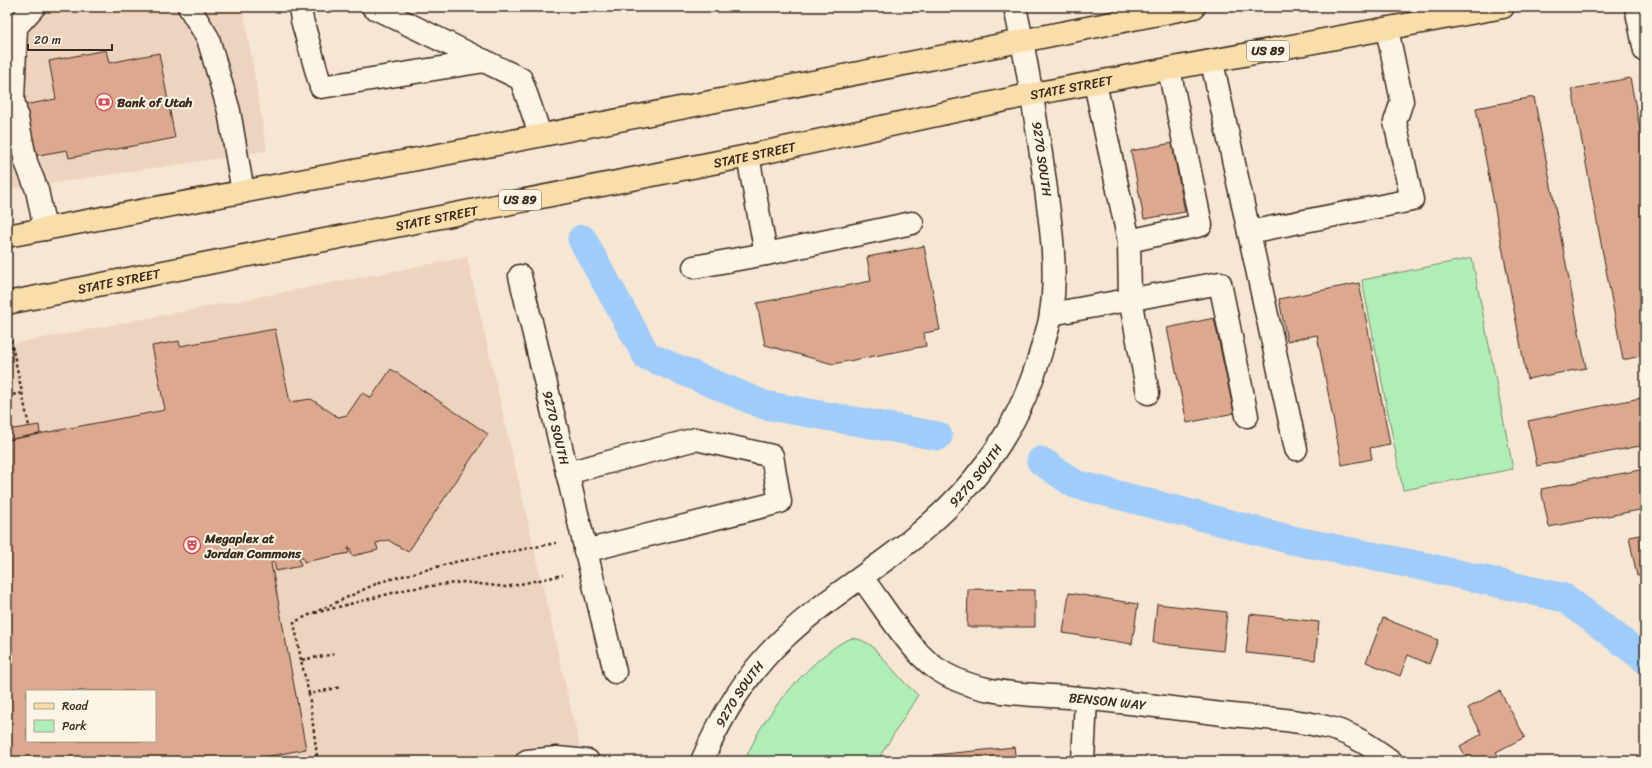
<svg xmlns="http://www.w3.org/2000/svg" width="1652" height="768" viewBox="0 0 1652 768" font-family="Sriracha,sans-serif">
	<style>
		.built { fill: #eed4bf; fill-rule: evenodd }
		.green { fill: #afefb7; stroke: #758c6a }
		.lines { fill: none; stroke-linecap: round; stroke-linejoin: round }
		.canal { stroke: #9fccfa; stroke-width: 29 }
		.building { fill: #dca98f; stroke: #3b2a1e; fill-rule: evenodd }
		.minor-casing { stroke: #3b2a1e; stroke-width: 25 }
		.major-casing { stroke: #3b2a1e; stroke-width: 25 }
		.path { stroke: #3b2a1e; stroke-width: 2.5; stroke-dasharray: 3 3; stroke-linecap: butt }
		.minor { stroke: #fcf5e5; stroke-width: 22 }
		.major { stroke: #f9deab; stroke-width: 22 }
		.labels { text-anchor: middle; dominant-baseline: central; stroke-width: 4; stroke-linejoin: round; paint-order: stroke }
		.shield { fill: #fcf5e5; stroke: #75675a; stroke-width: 1 }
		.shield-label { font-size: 12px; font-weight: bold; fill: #3b2a1e }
		.street-label { font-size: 13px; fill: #3b2a1e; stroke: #fcf5e5 }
		.poi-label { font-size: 13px; font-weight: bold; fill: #3b2a1e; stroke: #fcf5e5; text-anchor: start }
	</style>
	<rect width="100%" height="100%" fill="#f6e6d4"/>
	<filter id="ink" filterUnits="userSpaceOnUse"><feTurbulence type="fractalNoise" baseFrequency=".025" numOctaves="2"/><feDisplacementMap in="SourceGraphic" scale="8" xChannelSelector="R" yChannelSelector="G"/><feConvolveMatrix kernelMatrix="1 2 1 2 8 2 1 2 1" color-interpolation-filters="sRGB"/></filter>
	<g filter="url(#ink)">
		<path class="built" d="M7,7H243L267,151L7,190Z
			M467,257L583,761H7V345ZM27,691H155V741H27Z"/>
		<path class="green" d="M1472,258L1513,469L1403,490L1362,280Z
			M852,638L861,640L871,645L904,682L918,695L877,761H744C749,752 753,742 758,733C773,705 822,648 852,638Z"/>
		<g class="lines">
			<path class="canal" d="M582,239L647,356L764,405L938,436
				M1041,461L1075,484L1292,540L1426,567L1565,598L1645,659"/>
		</g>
		<path class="building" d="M106,50L109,63L159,53L175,138L69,158L67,150L33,156L24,105L56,99L49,61Z
			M1630,78L1645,154V355L1623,360L1572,89Z
			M1534,97L1586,368L1527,379L1476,108Z
			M1172,143L1185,212L1144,219L1131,151Z
			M924,246L940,330L924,333L926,346L833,364L765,345L757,303L871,281L867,257Z
			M1359,283L1390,444L1370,448L1372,459L1342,465L1317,335L1287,341L1279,299Z
			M1214,318L1234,413L1187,423L1167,328Z
			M275,329L290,402L311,399L338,417L347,415L362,393L371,398L391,369L488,434L408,552L388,540L376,543L378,550L352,556L350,548H348L349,553L304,562L303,558H299L301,566L276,571L274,562L271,563L306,749L245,761H7V440L165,410L152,346L179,341L180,346ZM27,691H155V741H27Z
			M1645,397V445L1537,466L1528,421Z
			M39,425L40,434L7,440V430Z
			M1645,469V509L1549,527L1541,489Z
			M1645,534V575L1637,576L1629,537Z
			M968,589L1035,590V627H967Z
			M1069,593L1138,604L1132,644L1063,633Z
			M1157,604L1227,612L1223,651L1153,643Z
			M1250,614L1319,622L1315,660L1246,653Z
			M1383,618L1438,640L1429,664L1408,655L1400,676L1366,662Z
			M1500,691L1525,737L1496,752L1500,758L1495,761H1468L1460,746L1482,734L1468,708Z
			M1014,747L1016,761H934V755Z"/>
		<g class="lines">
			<g class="minor-casing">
				<g id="minor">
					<path d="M34,7L16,27L13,99L26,162L37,190L45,229"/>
					<path d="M189,7L208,38L229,111L243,192"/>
					<path d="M300,7L302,20L321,87L485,61"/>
					<path d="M373,7L521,79L540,134"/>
					<path d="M1636,7L1645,51"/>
					<path d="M1212,62L1296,449"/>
					<path d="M1095,83L1129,241L1201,225L1169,69"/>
					<path d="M748,156L766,254L912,223"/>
					<path d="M1249,232L1412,200L1395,122L1402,101L1387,29"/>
					<path d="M1129,241L1130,299L1148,393"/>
					<path d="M694,267L766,254"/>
					<path id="s1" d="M520,276L615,672"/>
					<path d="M1051,314L1220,283L1247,416"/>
					<path d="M567,473L696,439L772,456L780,502L585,551"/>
					<path id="s2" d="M862,578C882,604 908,648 934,667C973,695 1022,694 1068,697C1119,701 1171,708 1222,714C1258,718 1295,719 1330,728C1353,734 1372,747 1391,761"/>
					<path d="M527,761L557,758L588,761"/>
					<path id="s3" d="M702,761C721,716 747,673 783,639C816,607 856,582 893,554C966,500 1018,436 1042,348C1045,336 1050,325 1051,313C1058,267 1050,220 1044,175C1036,118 1027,63 1015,7"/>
					<path d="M1083,761L1086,699"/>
				</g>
			</g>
			<g class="major-casing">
				<g id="major">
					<path d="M7,236L492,145L1194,7"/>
					<path id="s4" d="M7,303L748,156L1033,94L1503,7"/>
				</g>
			</g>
			<path class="path" d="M11,340L29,426
				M7,396L21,393
				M315,613L408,589L463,582L506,587L563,575
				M301,660L294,622L380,582L455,562L556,543
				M309,694L301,660L335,654
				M317,756L309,694L341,687
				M297,761L317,756V761"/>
			<use href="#minor" class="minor"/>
			<use href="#major" class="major"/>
		</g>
	</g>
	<defs>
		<g id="bank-ring" transform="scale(0.9)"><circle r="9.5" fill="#fcf5e5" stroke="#d1495b" stroke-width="1.5"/><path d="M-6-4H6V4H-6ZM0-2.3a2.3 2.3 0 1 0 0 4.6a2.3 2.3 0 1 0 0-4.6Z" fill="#d1495b"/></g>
		<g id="theatre-ring" transform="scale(0.9)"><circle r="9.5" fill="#fcf5e5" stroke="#d1495b" stroke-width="1.5"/><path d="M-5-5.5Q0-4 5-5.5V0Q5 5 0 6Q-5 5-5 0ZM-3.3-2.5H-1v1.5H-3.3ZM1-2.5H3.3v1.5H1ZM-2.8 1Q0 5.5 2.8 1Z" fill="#d1495b"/></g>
	</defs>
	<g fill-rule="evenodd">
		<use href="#bank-ring" x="104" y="102"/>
		<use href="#theatre-ring" x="192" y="545"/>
	</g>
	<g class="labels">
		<g class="shield">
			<rect x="1247" y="41" width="42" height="20" rx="3"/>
			<rect x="499" y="190" width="42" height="20" rx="3"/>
		</g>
		<g class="shield-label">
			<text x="1268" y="51">US 89</text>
			<text x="520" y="200">US 89</text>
		</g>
		<g class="street-label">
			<text stroke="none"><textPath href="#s4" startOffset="1086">STATE STREET</textPath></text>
			<text stroke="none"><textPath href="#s4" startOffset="762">STATE STREET</textPath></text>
			<text transform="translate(1042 159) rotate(82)">9270 SOUTH</text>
			<text stroke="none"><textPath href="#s4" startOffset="438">STATE STREET</textPath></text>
			<text stroke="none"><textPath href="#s4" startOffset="114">STATE STREET</textPath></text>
			<text stroke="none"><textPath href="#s1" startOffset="156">9270 SOUTH</textPath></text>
			<text stroke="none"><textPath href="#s3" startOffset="401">9270 SOUTH</textPath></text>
			<text stroke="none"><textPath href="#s3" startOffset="77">9270 SOUTH</textPath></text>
			<text stroke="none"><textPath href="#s2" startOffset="294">BENSON WAY</textPath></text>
		</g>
		<g class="poi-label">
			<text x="117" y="102">Bank of Utah</text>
			<text x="205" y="538">Megaplex at<tspan x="205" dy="15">Jordan Commons</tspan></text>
		</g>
	</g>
	<rect width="1652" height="768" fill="none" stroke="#fcf5e5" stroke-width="24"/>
	<rect x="12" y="12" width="1628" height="744" fill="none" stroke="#3b2a1e" stroke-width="1.5" filter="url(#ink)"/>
	<rect x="26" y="690" width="130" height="52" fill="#fcf5e5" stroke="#afa495"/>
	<rect x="34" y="703" width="20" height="6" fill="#f9deab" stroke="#afa495"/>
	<text x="62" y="710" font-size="12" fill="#3b2a1e">Road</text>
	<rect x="34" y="720" width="20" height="12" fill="#afefb7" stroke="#afa495"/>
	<text x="62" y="730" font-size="12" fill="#3b2a1e">Park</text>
	<path d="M28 44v6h84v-6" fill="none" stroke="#3b2a1e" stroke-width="2"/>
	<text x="34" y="44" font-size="12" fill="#3b2a1e" stroke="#fcf5e5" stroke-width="3" paint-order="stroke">20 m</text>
</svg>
